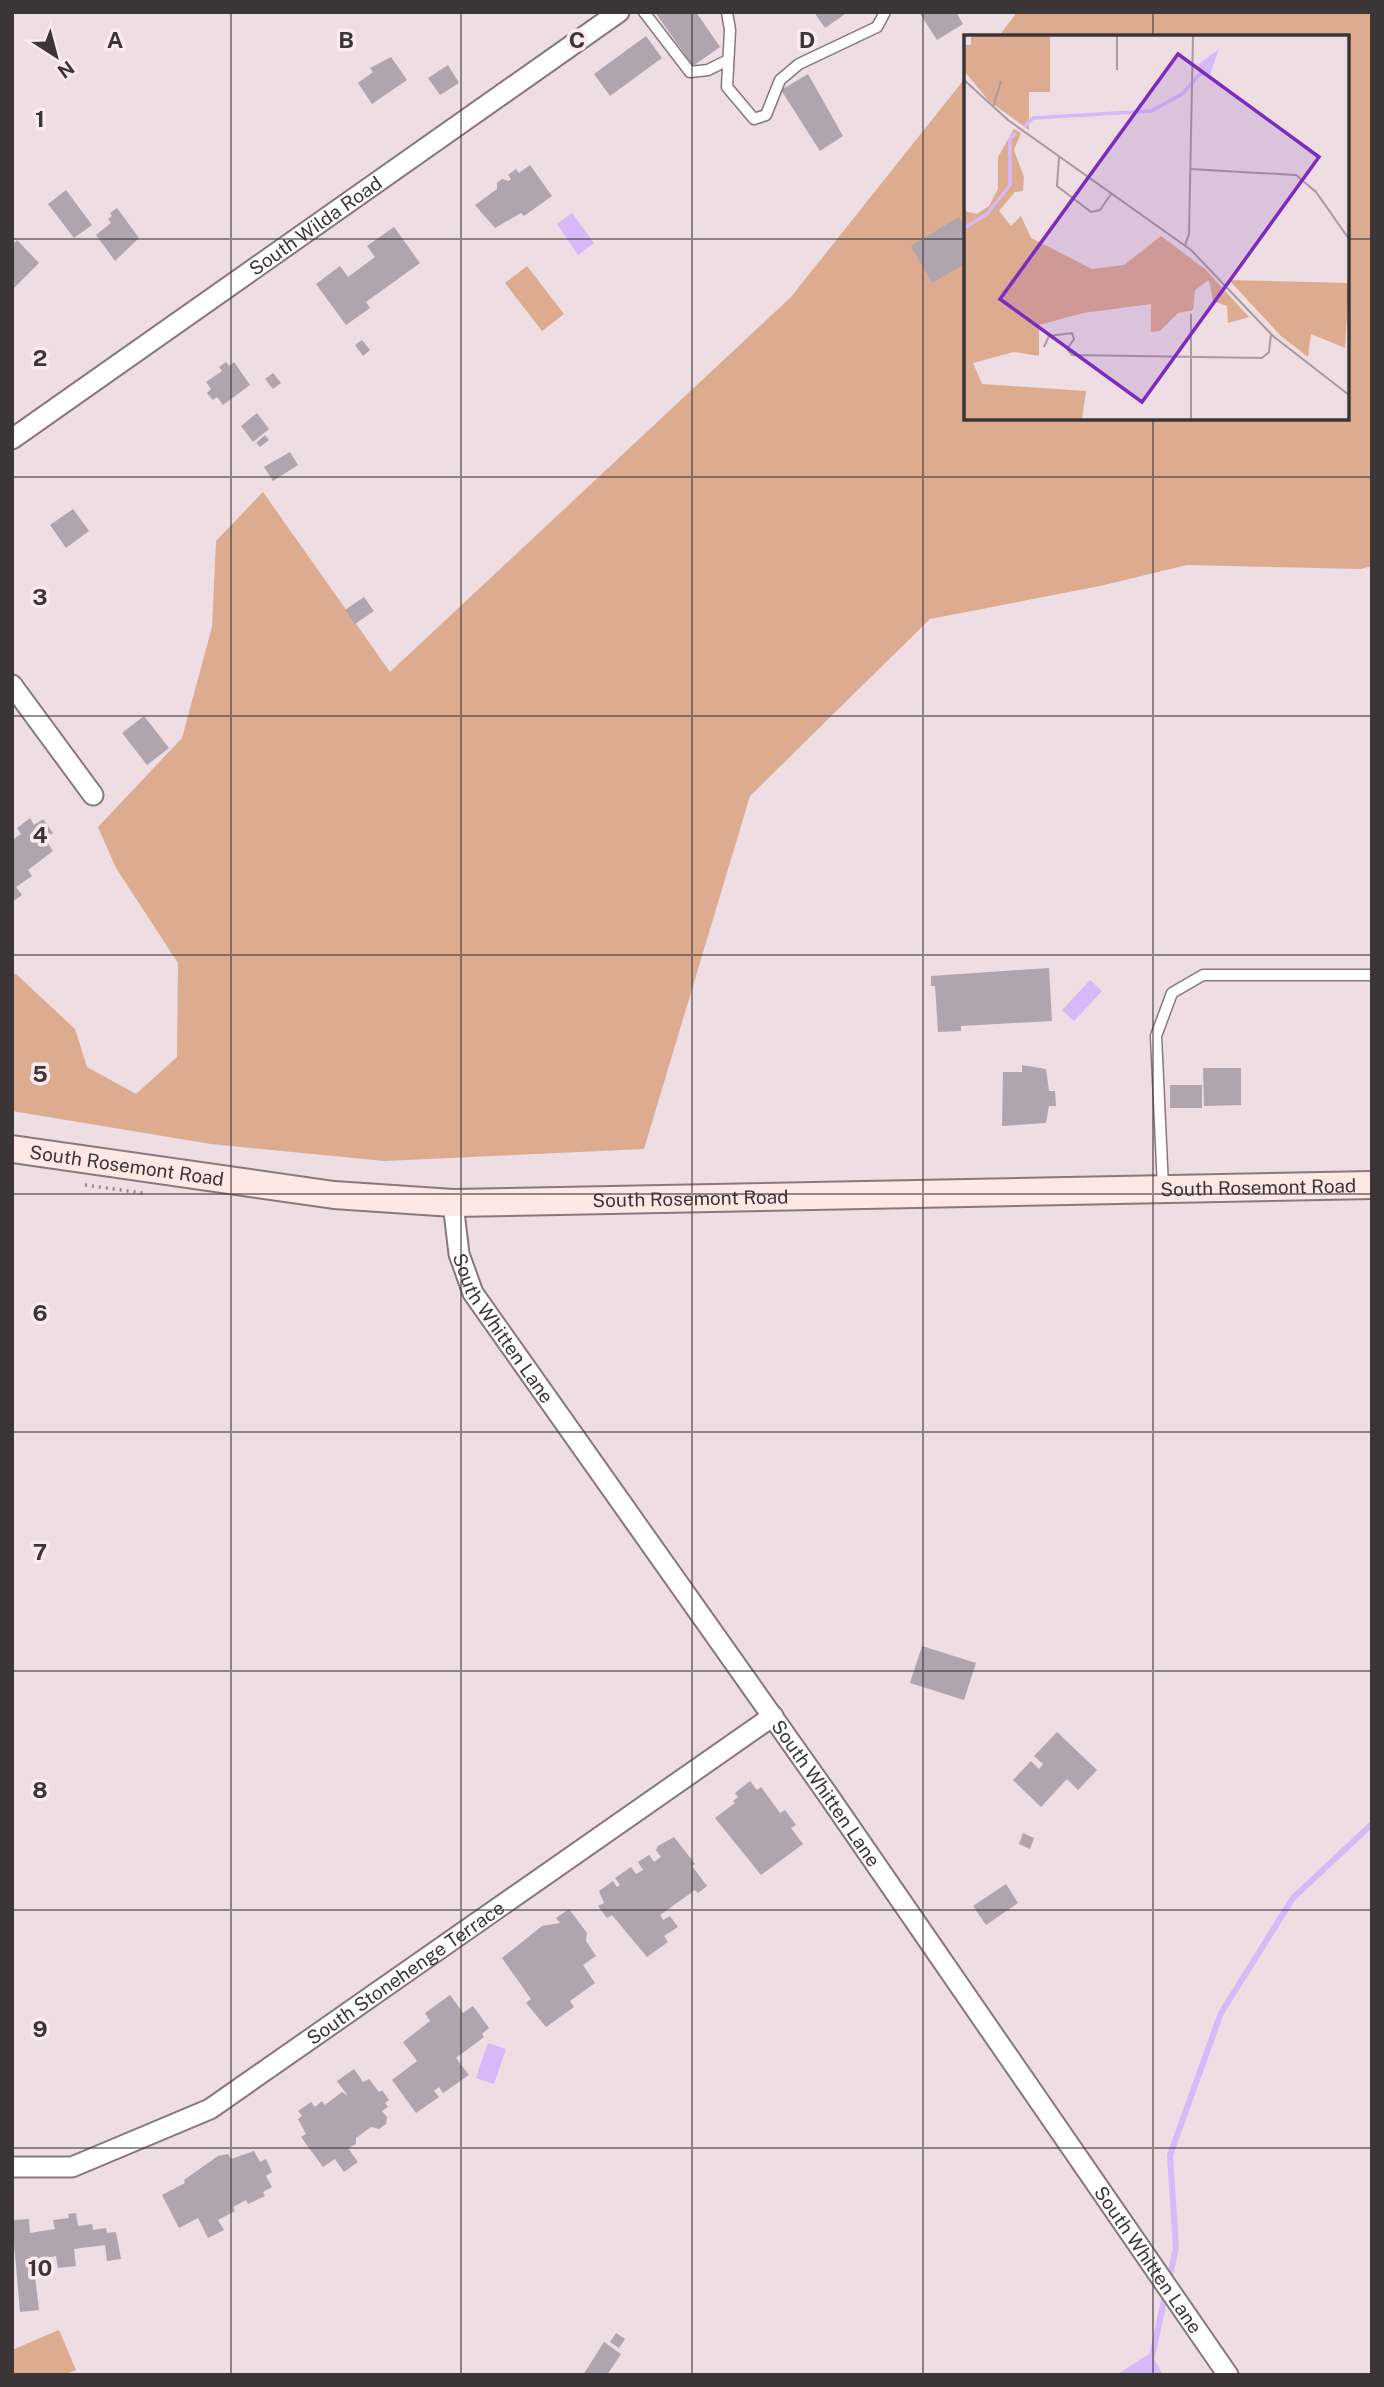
<svg xmlns="http://www.w3.org/2000/svg" width="1384" height="2387" viewBox="0 0 1384 2387" font-family="'Public Sans',sans-serif">
	<style>
		.green { fill: #ddac90 }
		.water { fill: #d7b9fa }
		.lines { fill: none; stroke-linecap: round; stroke-linejoin: round }
		.stream { stroke: #d7b9fa; stroke-width: 6 }
		.building { fill: #b0a4ae }
		.lane-casing { stroke: #87787c; stroke-width: 13 }
		.street-casing { stroke: #87787c; stroke-width: 23 }
		.secondary-casing { stroke: #87787c; stroke-width: 30 }
		.path { stroke: #94888c; stroke-width: 3.5; stroke-dasharray: 2 5; stroke-linecap: butt }
		.lane { stroke: #fff; stroke-width: 10 }
		.street { stroke: #fff; stroke-width: 19 }
		.secondary { stroke: #fee8e6; stroke-width: 26 }
		.grid { fill: none; stroke: #3c3537; stroke-width: 2; stroke-opacity: 0.55 }
		.labels { text-anchor: middle; dominant-baseline: central; stroke-width: 7; stroke-linejoin: round; paint-order: stroke }
		.street-label { font-size: 19px; fill: #3c3537; stroke: #fbeaef }
		.inset-river { fill: none; stroke: #d7b9fa; stroke-width: 3.5 }
		.inset-road { fill: none; stroke: #a79a9e; stroke-width: 2 }
		.view { fill: #7b2cbf; fill-opacity: 0.15; stroke: #7b2cbf; stroke-width: 3.5 }
		.inset-edge { fill: none; stroke: #3c3537; stroke-width: 3.5 }
		.grid-label { font-size: 23px; text-anchor: middle; font-weight: bold; fill: #3c3537; stroke: #fbeaef; stroke-width: 7; stroke-linejoin: round; paint-order: stroke }
	</style>
	<rect width="100%" height="100%" fill="#eedde2"/>
	<path class="green" d="M1014,12H1372V566L1361,569L1187,565L1100,586L930,619L750,796L644,1149L384,1161L211,1144L12,1111V975L16,974L75,1029L87,1067L136,1094L177,1057L178,963L116,868L98,827L182,738L212,627L216,541L263,492L390,672L791,297L966,77V418H1347V37H998L1015,15Z
		M527,266L564,314L542,331L505,283Z
		M59,2330L76,2370L64,2375H12V2350Z"/>
	<path class="water" d="M572,213L594,243L578,255L557,224Z
		M1090,980L1102,991L1074,1021L1062,1010Z
		M488,2043L506,2049L494,2084L476,2078Z
		M1151,2353L1163,2375H1116Z"/>
	<g class="lines">
		<path class="stream" d="M1169,2281L1176,2248L1170,2155L1221,2013L1293,1898L1372,1824
			M1148,2375L1166,2291"/>
	</g>
	<path class="building" d="M655,12H696L720,47L693,66Z
		M814,12H848L825,28Z
		M919,12H956L963,24L937,40Z
		M646,36L662,58L610,96L594,74Z
		M391,57L407,80L372,104L358,83L373,72L370,68Z
		M448,65L459,83L440,95L428,78Z
		M808,74L843,136L820,151L781,90Z
		M530,165L552,196L524,216L521,213L495,228L475,205L497,189V183L502,179L509,181L511,179L508,175L516,169L519,173Z
		M66,190L92,225L74,238L48,204Z
		M117,208L139,238L115,261L96,235L111,223L108,219L112,216L110,213Z
		M959,217L966,228V263L932,283L911,246Z
		M394,227L420,263L366,302L370,308L346,325L316,284L340,266L348,277L375,257L367,246Z
		M17,240L39,263L12,290V245Z
		M362,340L370,350L363,356L355,345Z
		M226,362L229,366L234,362L250,385L223,405L217,397L213,400L207,393L211,389L206,382L222,371L219,367Z
		M273,373L281,383L273,389L265,379Z
		M257,413L269,429L253,442L241,426Z
		M265,435L269,440L260,447L256,443Z
		M290,452L298,465L273,481L264,467Z
		M73,509L89,531L66,548L50,525Z
		M364,597L374,611L355,624L345,610Z
		M144,716L169,748L147,765L122,733Z
		M30,818L34,825L43,819L53,833L45,839L53,851L28,870L32,876L16,887L22,895L12,902V840L21,834L17,828Z
		M1049,968L1052,1021L961,1026V1031L938,1032L935,986H931V976Z
		M1022,1065L1046,1069L1049,1091H1055L1056,1106H1049L1046,1123L1002,1126L1003,1072H1022Z
		M1203,1068H1241V1105L1204,1106Z
		M1170,1085H1202V1108H1170Z
		M922,1646L976,1663L964,1700L910,1683Z
		M1057,1732L1097,1770L1078,1790L1067,1779L1041,1807L1013,1780L1031,1761L1039,1769L1043,1764L1034,1756Z
		M750,1781L757,1790L761,1787L780,1813L785,1810L796,1825L791,1828L803,1844L761,1875L715,1818L735,1803L733,1801L738,1797L735,1793Z
		M1023,1833L1034,1838L1030,1849L1019,1844Z
		M674,1837L695,1864L692,1866L707,1886L698,1893L695,1890L660,1915L663,1920L670,1916L678,1927L664,1936L668,1942L647,1957L612,1915L607,1918L598,1906L604,1903L599,1891L613,1881L617,1887L620,1885L615,1878L631,1867L636,1874L643,1870L638,1862L649,1855L654,1862L661,1857L656,1850L658,1846Z
		M1006,1884L1018,1903L986,1925L973,1906Z
		M569,1909L587,1933L586,1941L596,1956L583,1965L595,1983L570,2001L574,2007L546,2027L526,2003L531,1999L502,1958L542,1926L560,1923L556,1918Z
		M450,1995L463,2013L473,2006L489,2028L482,2034L484,2037L456,2058L469,2075L443,2093L439,2087L434,2091L439,2097L416,2113L392,2080L417,2061L403,2042L430,2021L425,2013Z
		M354,2069L363,2082L369,2079L379,2092L382,2090L389,2100L385,2103L388,2107L382,2111L387,2117L386,2124L379,2129L371,2127L356,2138V2144L348,2148L358,2162L344,2172L335,2159L323,2167L301,2137L306,2134L298,2119L302,2116L298,2111L311,2102L315,2107L322,2101L325,2105L342,2092L348,2096L337,2081Z
		M254,2151L260,2162L266,2159L272,2172L266,2176L272,2187L263,2192L265,2196L248,2204L246,2200L233,2207L235,2211L218,2220L224,2230L208,2238L198,2218L179,2228L162,2195L185,2183L184,2180L218,2156L228,2154L231,2159Z
		M76,2213L78,2226L92,2224L93,2230L106,2228L107,2233L116,2232L121,2259L107,2261L105,2245L74,2249L76,2266L58,2268L56,2256L33,2260L39,2310L20,2312L12,2220L29,2219L30,2233L55,2229L53,2220L69,2218L68,2214Z
		M616,2333L625,2339L619,2348L610,2342Z
		M604,2342L621,2354L607,2375H583Z"/>
	<g class="lines">
		<g class="lane-casing">
			<path id="lane" d="M644,12L690,72L708,70L726,61
				M727,12L730,30L727,87L754,119L766,115L780,80L799,64L877,27L885,12
				M1163,1187L1156,1036L1172,993L1203,975H1372"/>
		</g>
		<g class="street-casing">
			<g id="street">
				<path id="s1" d="M12,439L619,12"/>
				<path d="M12,685L93,795"/>
				<path id="s2" d="M453,1203L459,1254L473,1293L828,1795L1228,2375"/>
				<path id="s3" d="M12,2167H72L210,2109L773,1716"/>
			</g>
		</g>
		<g class="secondary-casing">
			<g id="secondary">
				<path id="s4" d="M12,1149L334,1195L453,1203L1372,1185"/>
			</g>
		</g>
		<path class="path" d="M85,1185L143,1193"/>
		<use href="#lane" class="lane"/>
		<use href="#street" class="street"/>
		<use href="#secondary" class="secondary"/>
	</g>
	<path class="grid" d="M231,12V2375M461,12V2375M692,12V2375M923,12V2375M1153,12V37M12,239H966M1347,239H1372M1153,418V2375M12,477H1372M12,716H1372M12,955H1372M12,1194H1372M12,1432H1372M12,1671H1372M12,1910H1372M12,2148H1372"/>
	<g class="labels">
		<g class="street-label">
			<text stroke="none"><textPath href="#s1" startOffset="371">South Wilda Road</textPath></text>
			<text stroke="none"><textPath href="#s4" startOffset="116">South Rosemont Road</textPath></text>
			<text stroke="none"><textPath href="#s4" startOffset="1250">South Rosemont Road</textPath></text>
			<text stroke="none"><textPath href="#s4" startOffset="682">South Rosemont Road</textPath></text>
			<text stroke="none"><textPath href="#s2" startOffset="138">South Whitten Lane</textPath></text>
			<text stroke="none"><textPath href="#s2" startOffset="705">South Whitten Lane</textPath></text>
			<text stroke="none"><textPath href="#s3" startOffset="448">South Stonehenge Terrace</textPath></text>
			<text stroke="none"><textPath href="#s2" startOffset="1272">South Whitten Lane</textPath></text>
		</g>
	</g>
	<g transform="translate(964 35)">
		<rect width="385" height="385" fill="#eedde2"/>
		<path d="M7,0H86V57H65V95L25,66L1,37V10H7ZM50,94L57,98L50,115L60,142L59,156L51,157L35,176L47,191L57,181L67,203L128,234L160,230L197,201L241,234L285,282L264,288L263,271L249,266L245,245L231,255L229,275L214,278L196,296L187,297V269L119,278L75,290V321L50,317L9,328L18,349L122,356L118,385L0,384V176L13,179L25,171L34,154V122ZM265,245L385,248L381,313L347,299L344,322L317,301Z" fill="#ddac90"/>
		<path d="M255,14L245,42L235,40V29Z" fill="#d7b9fa"/>
		<path class="inset-river" d="M60,92L69,83L187,76L218,59L235,40M0,193L23,179L46,150V104L52,98"/>
		<path class="inset-road" d="M153,0V35M0,45L44,85L227,215L309,301L385,360M29,72L37,46M95,122L93,151L127,177L136,175L147,159M226,134L332,140L352,157L385,204M221,210L225,199L229,0M227,279V385M80,312L85,301L108,298L110,304L103,314L108,320L298,323L305,317L307,299"/>
		<path class="view" d="M214,19L355,122L178,367L36,264Z"/>
		<rect width="385" height="385" class="inset-edge"/>
	</g>
	<g class="grid-label">
		<text x="115" y="48">A</text>
		<text x="346" y="48">B</text>
		<text x="577" y="48">C</text>
		<text x="807" y="48">D</text>
		<text x="40" y="127">1</text>
		<text x="40" y="366">2</text>
		<text x="40" y="605">3</text>
		<text x="40" y="843">4</text>
		<text x="40" y="1082">5</text>
		<text x="40" y="1321">6</text>
		<text x="40" y="1560">7</text>
		<text x="40" y="1798">8</text>
		<text x="40" y="2037">9</text>
		<text x="40" y="2276">10</text>
	</g>
	<rect width="1384" height="2387" fill="none" stroke="#3c3537" stroke-width="28"/>
	<g transform="translate(56 56) rotate(144)" stroke="#fbeaef" stroke-width="5" paint-order="stroke">
	<path d="M0-5L12 26L0 18L-12 26Z" fill="#3c3537"/>
	<text y="-10" font-size="19" font-weight="bold" text-anchor="middle" fill="#3c3537">N</text>
	</g>
</svg>
